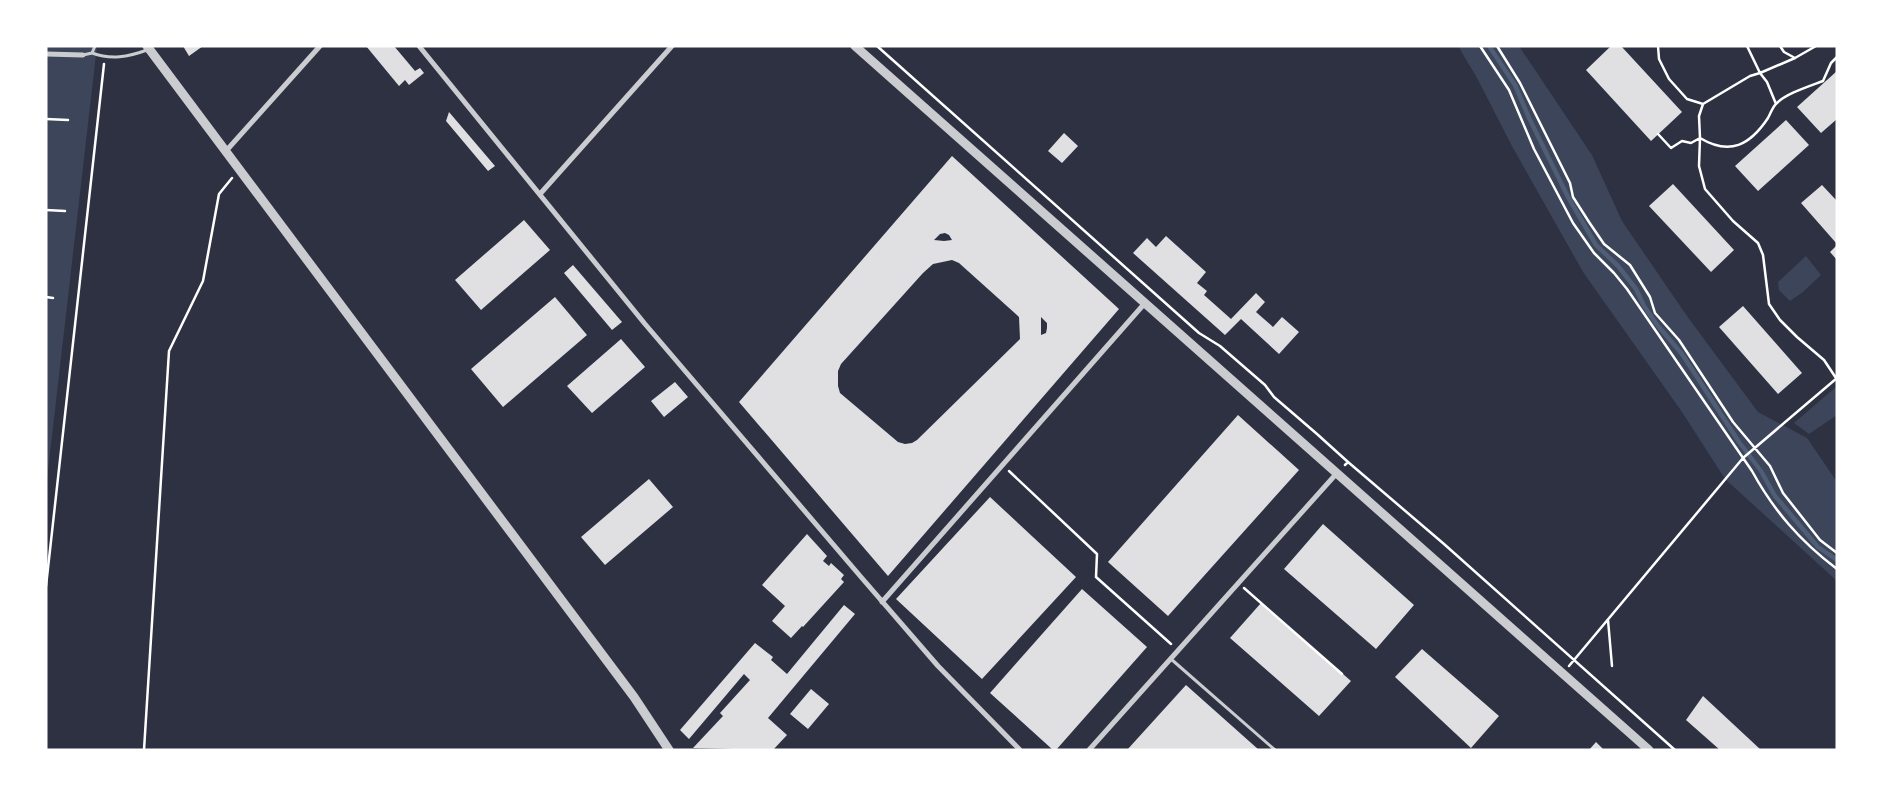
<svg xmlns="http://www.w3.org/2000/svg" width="1883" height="796" viewBox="0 0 1883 796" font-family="'Work Sans',sans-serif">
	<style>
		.green { fill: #3c4559 }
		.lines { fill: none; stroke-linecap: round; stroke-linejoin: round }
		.stream { stroke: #4f5d75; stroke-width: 4.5 }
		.building { fill: #e0e0e3; fill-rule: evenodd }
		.path { stroke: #fff; stroke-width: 2.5 }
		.service { stroke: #caccd0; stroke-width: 3 }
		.minor { stroke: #caccd0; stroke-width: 5 }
		.tertiary { stroke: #caccd0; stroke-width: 9 }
	</style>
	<rect width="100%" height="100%" fill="#2d3142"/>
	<path class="green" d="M46,46H97L46,488Z
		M1458,46H1519L1592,155L1622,221L1687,316L1758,412L1807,438L1835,479L1837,484V581L1725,479L1682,412L1583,272L1513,148L1477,78Z
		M1806,256L1821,275L1803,292L1790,301L1779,290L1778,282Z
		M1837,386V415L1809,434L1794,423Z"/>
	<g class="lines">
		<path class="stream" d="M1489,46L1515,85L1529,118L1568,197L1596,245L1618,266L1636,289L1644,306L1658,326L1682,354L1739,442L1761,471L1775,496L1818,547L1837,560"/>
	</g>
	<path class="building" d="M183,46H203L189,56Z
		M366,46H394L415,71L420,68L424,73L409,85L405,80L399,86Z
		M1611,46H1621L1682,112L1651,141L1586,70Z
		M1837,71V119L1821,133L1797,107Z
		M449,112L495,166L488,171L446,121Z
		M1786,120L1809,145L1758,191L1735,166Z
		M1064,133L1078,146L1062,163L1048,151Z
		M952,156L1119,309L888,576L739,402ZM945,233L949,235L952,240L944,241L934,240L940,234ZM952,260L959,263L1019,317L1020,339L917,440L912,443L905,444L898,442L840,393L838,386V371L841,364L923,273L933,264ZM1041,317L1047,323V328L1046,333L1041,335Z
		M1673,184L1734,250L1711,272L1649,206Z
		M1822,185L1837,201V244L1801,203Z
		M524,220L550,250L481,310L455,280Z
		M1166,236L1206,272L1197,283L1207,291L1204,295L1231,319L1256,293L1265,302L1256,312L1273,327L1282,317L1299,332L1279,354L1241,319L1225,335L1133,253L1147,238L1156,247Z
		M1837,245V260L1830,252Z
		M573,265L622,322L612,330L564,273Z
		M555,297L587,335L503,407L471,369Z
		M1743,306L1802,373L1778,394L1719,327Z
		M621,339L645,367L592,413L567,386Z
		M675,382L688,397L664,417L651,401Z
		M1238,415L1299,470L1168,616L1108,562Z
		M649,479L673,507L605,565L581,537Z
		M990,497L1076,577L982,679L896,599Z
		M1323,524L1414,605L1376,649L1284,569Z
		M807,534L827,556L823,561L829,566L831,563L844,575L841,579L844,582L803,627L802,626L791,638L772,621L785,606L762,585Z
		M1082,589L1147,647L1056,750H1053L990,693Z
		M1261,603L1351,681L1319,716L1230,638Z
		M844,605L855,614L768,718L787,735L773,750L693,748L723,716L720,713L750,680L744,674L689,739L680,730L755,643L773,657L771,660L787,674Z
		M1422,649L1499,716L1471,748L1395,677Z
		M1186,685L1259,750H1127Z
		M811,689L829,704L808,729L790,714Z
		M1703,696L1761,750H1720L1686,720Z
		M1596,742L1604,750H1589Z"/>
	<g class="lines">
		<path class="path" d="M877,46L1199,333L1220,346L1265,385L1274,397L1317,434L1348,462L1345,465
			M1480,46L1509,90L1534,149L1573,223L1594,253L1614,273L1627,289L1752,471C1774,511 1800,541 1837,569
			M1497,46L1520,83L1570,183L1573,197L1589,222L1604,244L1630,265L1650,297L1655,313L1679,340L1733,422L1770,466L1783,493L1820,540L1837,553
			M1658,46L1659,59L1669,79L1687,99L1703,104L1699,116L1700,138L1691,143L1682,141L1671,148L1658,134
			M1747,46L1760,73L1795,58
			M1780,46L1784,52L1795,58L1816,46
			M1703,104L1750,76L1760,73L1767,82L1776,104
			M46,119L68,120
			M46,210L65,211
			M46,297L53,298
			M1836,378L1824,360L1797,337L1780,320L1769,304L1763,255L1758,243L1733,221L1705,189L1699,166L1700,138C1730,156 1750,145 1768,118C1770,114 1772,109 1775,105C1784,94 1810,86 1823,81L1831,63L1837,57
			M1348,462L1444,544L1675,750
			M1009,471L1097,554L1096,577L1171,644
			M46,586L104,64
			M1244,588L1342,674
			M1608,620L1612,666
			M1569,666L1743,458L1837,378
			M144,750L169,351L203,281L219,194L232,178"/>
		<path class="service" d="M92,53C111,60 128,57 147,50
			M83,55L92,53L95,46
			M1171,659L1275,750"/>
		<path class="minor" d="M419,46L645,324L861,577L938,666L1020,750
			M46,54L83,55
			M226,151L320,46
			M540,194L672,46
			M882,602L1145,303
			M1089,750L1337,473"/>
		<path class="tertiary" d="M147,46L634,697L669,750
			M855,46L1649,750"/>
	</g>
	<rect width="1883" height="796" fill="none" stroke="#ffffff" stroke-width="95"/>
</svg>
